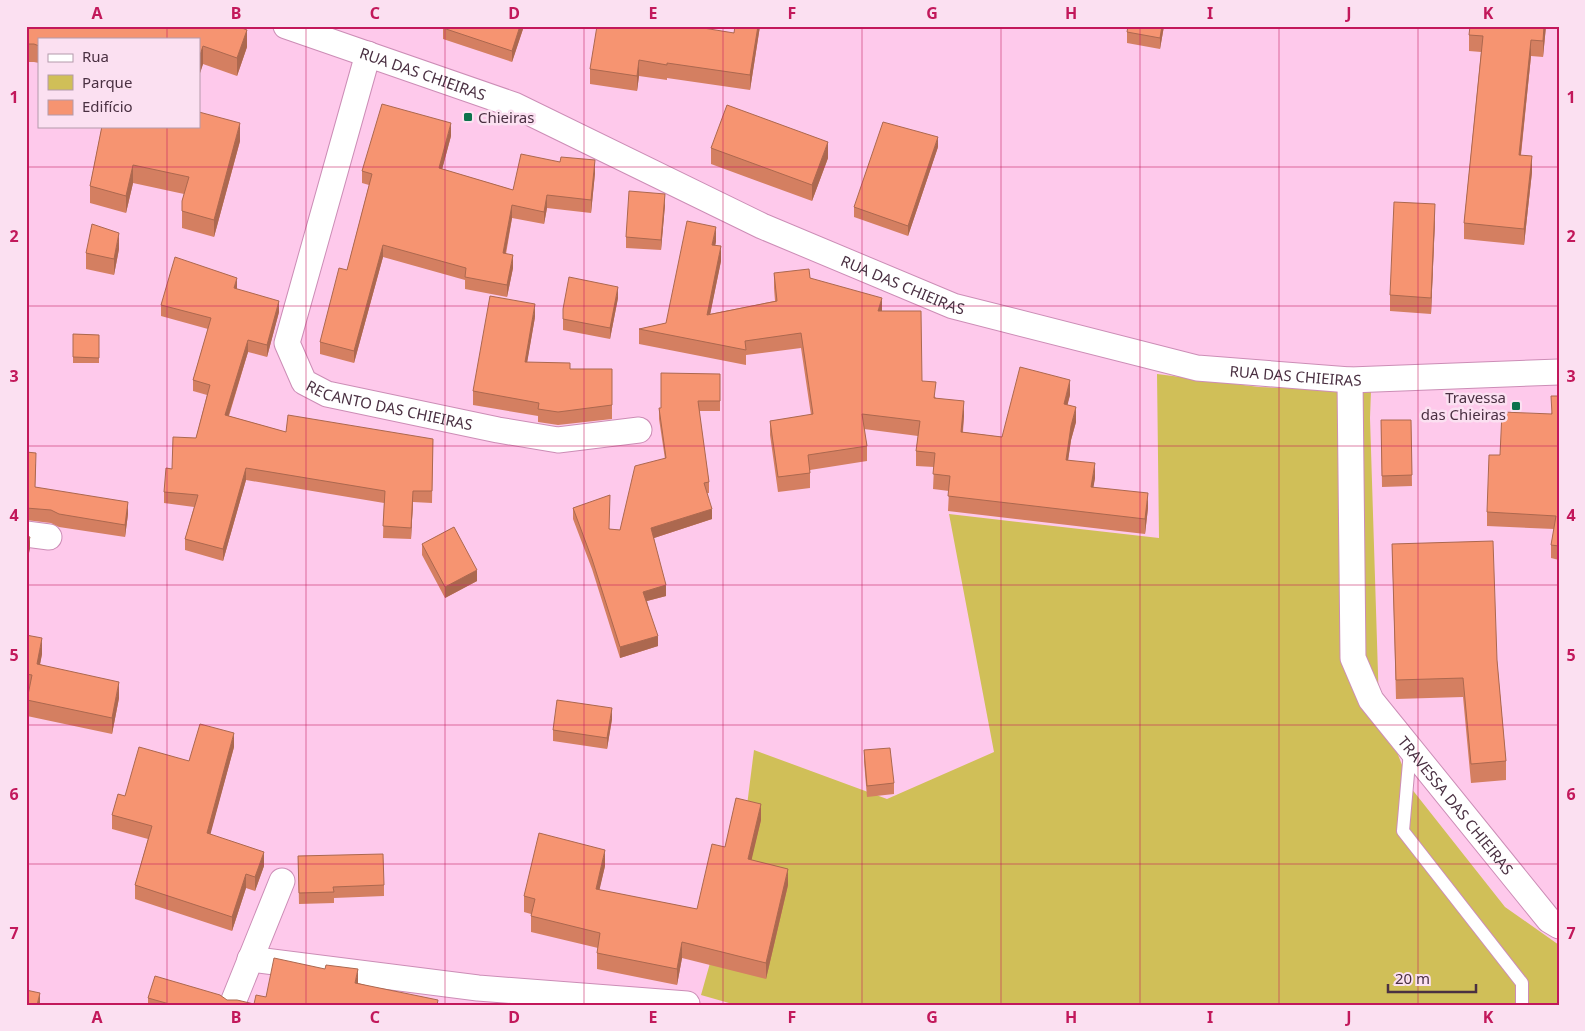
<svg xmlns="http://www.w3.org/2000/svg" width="1585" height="1031" viewBox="0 0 1585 1031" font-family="'Noto Sans',sans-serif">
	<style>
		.green { fill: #d0bf58 }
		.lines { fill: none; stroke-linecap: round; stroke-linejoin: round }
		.lane-casing { stroke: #cc8db6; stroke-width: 14 }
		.street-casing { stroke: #cc8db6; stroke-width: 27 }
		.lane { stroke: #fff; stroke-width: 12 }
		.street { stroke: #fff; stroke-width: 25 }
		.wall { fill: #d47f61 }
		.shaded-wall { fill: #ac684f }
		.building { fill: #f69471; stroke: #ac684f }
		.grid { fill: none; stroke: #c2185b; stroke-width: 1; stroke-opacity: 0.55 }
		.poi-dot { fill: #0b734c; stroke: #fbe0f1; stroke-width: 2 }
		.labels { text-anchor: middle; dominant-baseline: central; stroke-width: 5; stroke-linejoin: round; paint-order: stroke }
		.street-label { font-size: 15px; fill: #4a3042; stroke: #fbe0f1 }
		.poi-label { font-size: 15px; fill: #4a3042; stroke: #fbe0f1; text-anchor: start }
		.neatline { fill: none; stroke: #c2185b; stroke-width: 2 }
		.grid-label { font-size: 16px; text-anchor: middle; font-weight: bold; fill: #c2185b }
	</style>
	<rect width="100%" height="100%" fill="#fec9eb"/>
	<path class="green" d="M1157,374L1259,387L1371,391L1370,418L1379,706L1411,788L1505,907L1559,945V1005H736L701,995L741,853L754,750L887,799L994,752L949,514L1159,538Z"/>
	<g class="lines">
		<g class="lane-casing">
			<path id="lane" d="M1410,751L1403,831L1522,983V1005"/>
		</g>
		<g class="street-casing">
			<g id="street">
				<path id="s1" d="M286,26L514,105L762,226L953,306L1197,368L1350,380L1559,372"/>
				<path id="s2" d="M368,54L287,343L304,382L327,394L498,430L558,440L639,430"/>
				<path id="s3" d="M1350,380L1353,658L1371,700L1549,920L1559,926"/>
				<path d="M26,534L49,537"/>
				<path d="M250,959L478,988L687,1004"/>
				<path d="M232,1005L282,881"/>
			</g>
		</g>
		<use href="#lane" class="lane"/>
		<use href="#street" class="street"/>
	</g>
	<path class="wall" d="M26,26H237L247,30V47L237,76L203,64L199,76V39H39V63L34,62H26Z
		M524,26L512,62L443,39V28Z
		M760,26L750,90L667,78V80L639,76L637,91L590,84V69Z
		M1164,26L1160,49L1127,43V32Z
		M1546,26L1543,57L1531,56L1521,155L1532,172L1524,245L1464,239V223L1481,52L1469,51V35Z
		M102,126L240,141L214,237L182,228V201L184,194L133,183L126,213L90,203V186Z
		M451,136L442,169L513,190L595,173L591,213L547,208L544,224L512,218L506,254L513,268L507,297L465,289V280L383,257L354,363L320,354V342L347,270L369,185L362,183V171Z
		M938,147L908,236L854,217V207Z
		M711,148L828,158L812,201L711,164Z
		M665,205L661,250L626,248V237Z
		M1435,220L1431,314L1390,311V295Z
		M716,242L715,245L721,261L710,314L775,301L774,288V273L810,278L882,311L922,381L936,398L964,416L963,432L1002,437L1070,395L1067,405L1076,422L1071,440L1068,460L1095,478L1093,487L1148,508L1145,534L948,511L949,491L933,489L934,467L916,466V451L918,436L864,429L867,446V461L810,470V488L778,492L770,435V421L811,415L801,348L746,355V365L639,344V329L666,323Z
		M119,249L114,275L86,269V253Z
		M237,289L279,312L267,357L248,352L229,416L286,432L433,439L432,503L413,502L411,539L383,538L384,503L246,480L223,561L185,550V539L194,507L164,503V492L172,469L196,438L207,395L193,391V380L208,329L161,316V305Z
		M618,298L610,339L563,330V309Z
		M535,317L527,362L570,369H612V419L558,425L538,422V416L473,405V391Z
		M73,334L99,335V363H73Z
		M720,374V411H699L709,482V493H707L712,519L654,538L666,596L647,601L658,646L620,658L592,569L573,519V508L610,529L620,530L665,459L659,419V408H661Z
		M1559,396V560L1551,558V545L1554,529L1487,526V512L1500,455L1551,414Z
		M1381,420H1411L1412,486L1382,487Z
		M26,452L36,465L35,487L128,514L125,537L59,527L51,523L26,520Z
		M422,544L477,581L445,598L422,555Z
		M1392,544L1497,660L1506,761V780L1471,783L1463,697L1396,699Z
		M26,635L42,654L40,664L119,698L112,734L27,716V700L29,690H26Z
		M612,719L607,749L553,741V730Z
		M234,747L210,834L264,866L255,891L246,888L232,931L135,899V885L148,839L112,829V815L189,761Z
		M864,750L894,783V794L867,797L864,761Z
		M761,820L751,860L788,885L766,979L682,958L677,985L597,969V953L598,948L531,932V914L524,912V896L605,866L599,890L697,909L725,847Z
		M298,856L384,885V896L334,898V903L299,904Z
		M358,983L438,1005H148V998L227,1000L254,1004L266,997Z"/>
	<path class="shaded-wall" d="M520,26H524L512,62V51Z
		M758,26H760L750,90V75Z
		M1162,26H1164L1160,49V38Z
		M1544,26H1546L1543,57V41Z
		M247,30V47L237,76V58Z
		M1531,40V56L1519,171V155Z
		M203,46V64L199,76V58Z
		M639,60V76L637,91V76Z
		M240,123V141L214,237V220Z
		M451,123V136L439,181V168Z
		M938,137V147L908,236V226Z
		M828,142V158L812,201V185Z
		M1532,156V172L1524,245V229Z
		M595,160V173L591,213V200Z
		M133,165V183L126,213V196Z
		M665,194V205L661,250V240Z
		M547,195V208L544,224V212Z
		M1435,204V220L1431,314V298Z
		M512,205V218L503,266V253Z
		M716,227V242L712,260V245Z
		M119,233V249L114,275V259Z
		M383,245V257L354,363V351Z
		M721,246V261L707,330V315Z
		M513,255V268L507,297V285Z
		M237,278V290L234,288Z
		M618,287V298L610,339V328Z
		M882,298V312L878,311Z
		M279,301V312L267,357V345Z
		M535,304V317L525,375V362Z
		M248,340V352L225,427V415Z
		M1070,380V395L1064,419V404Z
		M964,401V416L961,446V432Z
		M1076,407V422L1071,440L1066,475V460L1071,426Z
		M1095,463V478L1091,502V487Z
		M246,468V480L223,561V549Z
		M413,491V502L411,539V528Z
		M1148,493V508L1145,534V519Z
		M128,502V514L125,537V525Z
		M712,509V519L651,539V528Z
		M30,537V549L26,565V552Z
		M477,570V581L445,598V587Z
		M666,585V596L643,602V592Z
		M658,636V646L620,658V647Z
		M42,638V654L37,680V664Z
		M119,682V698L112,734V718Z
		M612,708V719L607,749V738Z
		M234,733V747L207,847V833Z
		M761,804V820L748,875V859Z
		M605,850V866L596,905V889Z
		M264,852V866L255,891V877Z
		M788,869V885L766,979V963Z
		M246,874V888L232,931V917Z
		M682,942V958L677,985V969Z
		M358,969V987L355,983Z
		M40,993V1005H37Z"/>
	<path class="building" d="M26,26H237L247,30L237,58L203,46L199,58V39H39V46L34,44H26Z
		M444,26H520L512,51L443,28Z
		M597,26H691L734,33L735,26H758L750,75L667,63V65L639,60L637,76L590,69Z
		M1128,26H1162L1160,38L1127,32Z
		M1470,26H1544L1543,41L1531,40L1519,155L1532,156L1524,229L1464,223L1483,36L1469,35Z
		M382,104L451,123L439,168L513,190L521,154L560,162L561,157L595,160L591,200L547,195L544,212L512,205L503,253L513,255L507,285L465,277L466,268L383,245L354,351L320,342L339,268L347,270L372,174L362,171Z
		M727,105L828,142L812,185L711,148Z
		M199,112L240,123L214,220L182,211V201L189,177L133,165L126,196L90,186L102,126H199Z
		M883,122L938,137L908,226L854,207Z
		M629,191L665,194L661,240L626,237Z
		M1394,202L1435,204L1431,298L1390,295Z
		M687,221L716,227L712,245L721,246L707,315L777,301L774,273L809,269L810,278L882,298L878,311H921L922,381L936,382L934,398L964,401L961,432L1002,437L1020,367L1070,380L1064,404L1076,407L1071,426L1066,460L1095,463L1091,487L1148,493L1145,519L948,496L950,476L933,474L935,453L916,451L920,421L862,414L867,446L808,455L810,473L778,477L770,421L813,414L801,333L745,341L746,350L639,329L666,323Z
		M92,224L119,233L114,259L86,253Z
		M175,257L237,278L234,288L279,301L267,345L248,340L225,415L286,432L288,415L433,439L432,491H413L411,528L383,526L385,491L246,468L223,549L185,539L198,495L164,492L166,468L172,469L173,437L196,438L210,385L193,380L211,318L161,305Z
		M569,277L618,287L610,328L563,319V309Z
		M490,296L535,304L525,362L570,363V369H612V405L558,412L538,409L539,403L473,391Z
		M73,334L99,335V358L73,357Z
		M661,373L720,374V401H698L709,482L704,483L712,509L651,528L666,585L643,592L658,636L620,647L592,559L573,508L610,495L609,529L620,530L635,466L666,458L659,408H661Z
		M1551,396H1559V546L1551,545L1556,516L1487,512L1489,455H1500L1502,412L1552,414Z
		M1381,420H1411L1412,475L1382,476Z
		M26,452L36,453L35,487L128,502L125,525L59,514L51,510L26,508Z
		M454,527L477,570L445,587L422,544Z
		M26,536L30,537L26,552Z
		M1493,541L1497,660L1506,761L1471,764L1463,678L1396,680L1392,544Z
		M26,635L42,638L37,664L119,682L112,718L27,700L32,675L26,674Z
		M557,700L612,708L607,738L553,730Z
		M200,724L234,733L207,833L264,852L255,877L246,874L232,917L135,885L152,826L112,815L118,794L125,796L139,747L189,761Z
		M890,748L894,783L867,786L864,750Z
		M736,798L761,804L748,859L788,869L766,963L682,942L677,969L597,953L600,933L531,916L535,899L524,896L539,833L605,850L596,889L697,909L712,844L725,847Z
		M383,854L384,885L333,887L334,892L299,893L298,856Z
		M274,958L325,969L326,965L358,969L355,983L438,1000L437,1005H173L148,998L155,976L220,995L227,1000H237L254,1004L256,995L266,997Z
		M26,990L40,993L37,1005H26Z"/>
	<path class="grid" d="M167,26V39M306,26V1005M445,26V1005M584,26V1005M723,26V1005M862,26V1005M1001,26V1005M1140,26V1005M1279,26V1005M1418,26V1005M167,126V1005M26,167H1559M26,306H1559M26,446H1559M26,585H1559M26,725H1559M26,864H1559"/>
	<g class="poi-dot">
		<rect x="463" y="112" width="10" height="10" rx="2.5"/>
		<rect x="1511" y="401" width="10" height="10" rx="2.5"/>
	</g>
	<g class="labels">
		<g class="street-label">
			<text stroke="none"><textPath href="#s1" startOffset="145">RUA DAS CHIEIRAS</textPath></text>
			<text stroke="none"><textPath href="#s1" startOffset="670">RUA DAS CHIEIRAS</textPath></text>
			<text stroke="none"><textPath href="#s1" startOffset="1075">RUA DAS CHIEIRAS</textPath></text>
			<text stroke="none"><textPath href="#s2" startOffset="432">RECANTO DAS CHIEIRAS</textPath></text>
			<text stroke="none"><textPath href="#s3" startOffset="459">TRAVESSA DAS CHIEIRAS</textPath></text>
		</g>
		<g class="poi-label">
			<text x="478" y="117">Chieiras</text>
			<text x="1506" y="397" text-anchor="end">Travessa<tspan x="1506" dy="17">das Chieiras</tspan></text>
		</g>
	</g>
	<rect width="1585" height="1031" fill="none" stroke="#fbe0f1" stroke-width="55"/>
	<rect x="38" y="38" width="162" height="90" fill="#fbe0f1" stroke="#b49aab"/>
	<rect x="48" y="54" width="25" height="8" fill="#ffffff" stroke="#b49aab"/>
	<text x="82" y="62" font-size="15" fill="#4a3042">Rua</text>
	<rect x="48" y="75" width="25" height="15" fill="#d0bf58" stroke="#b49aab"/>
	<text x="82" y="88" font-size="15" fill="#4a3042">Parque</text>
	<rect x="48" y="100" width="25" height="15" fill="#f69471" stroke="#b49aab"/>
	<text x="82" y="112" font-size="15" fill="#4a3042">Edifício</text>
	<path d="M1388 984v8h88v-8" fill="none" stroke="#4a3042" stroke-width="2.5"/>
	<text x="1395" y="984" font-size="15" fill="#4a3042" stroke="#fbe0f1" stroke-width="4" paint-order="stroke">20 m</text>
	<rect x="28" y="28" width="1530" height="976" class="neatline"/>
	<g class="grid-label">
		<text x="97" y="19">A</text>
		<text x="236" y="19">B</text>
		<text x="375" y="19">C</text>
		<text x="514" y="19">D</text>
		<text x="653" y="19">E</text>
		<text x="792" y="19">F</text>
		<text x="932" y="19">G</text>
		<text x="1071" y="19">H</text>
		<text x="1210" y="19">I</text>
		<text x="1349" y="19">J</text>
		<text x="1488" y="19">K</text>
		<text x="14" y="103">1</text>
		<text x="1571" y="103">1</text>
		<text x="14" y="242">2</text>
		<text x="1571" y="242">2</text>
		<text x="14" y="382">3</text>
		<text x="1571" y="382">3</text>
		<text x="14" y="521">4</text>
		<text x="1571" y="521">4</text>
		<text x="14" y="661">5</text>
		<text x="1571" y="661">5</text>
		<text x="14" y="800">6</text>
		<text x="1571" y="800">6</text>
		<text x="14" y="939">7</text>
		<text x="1571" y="939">7</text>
		<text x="97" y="1023">A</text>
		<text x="236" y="1023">B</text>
		<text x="375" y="1023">C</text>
		<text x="514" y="1023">D</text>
		<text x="653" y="1023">E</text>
		<text x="792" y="1023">F</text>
		<text x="932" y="1023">G</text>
		<text x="1071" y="1023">H</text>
		<text x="1210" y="1023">I</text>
		<text x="1349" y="1023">J</text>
		<text x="1488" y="1023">K</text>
	</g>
</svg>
